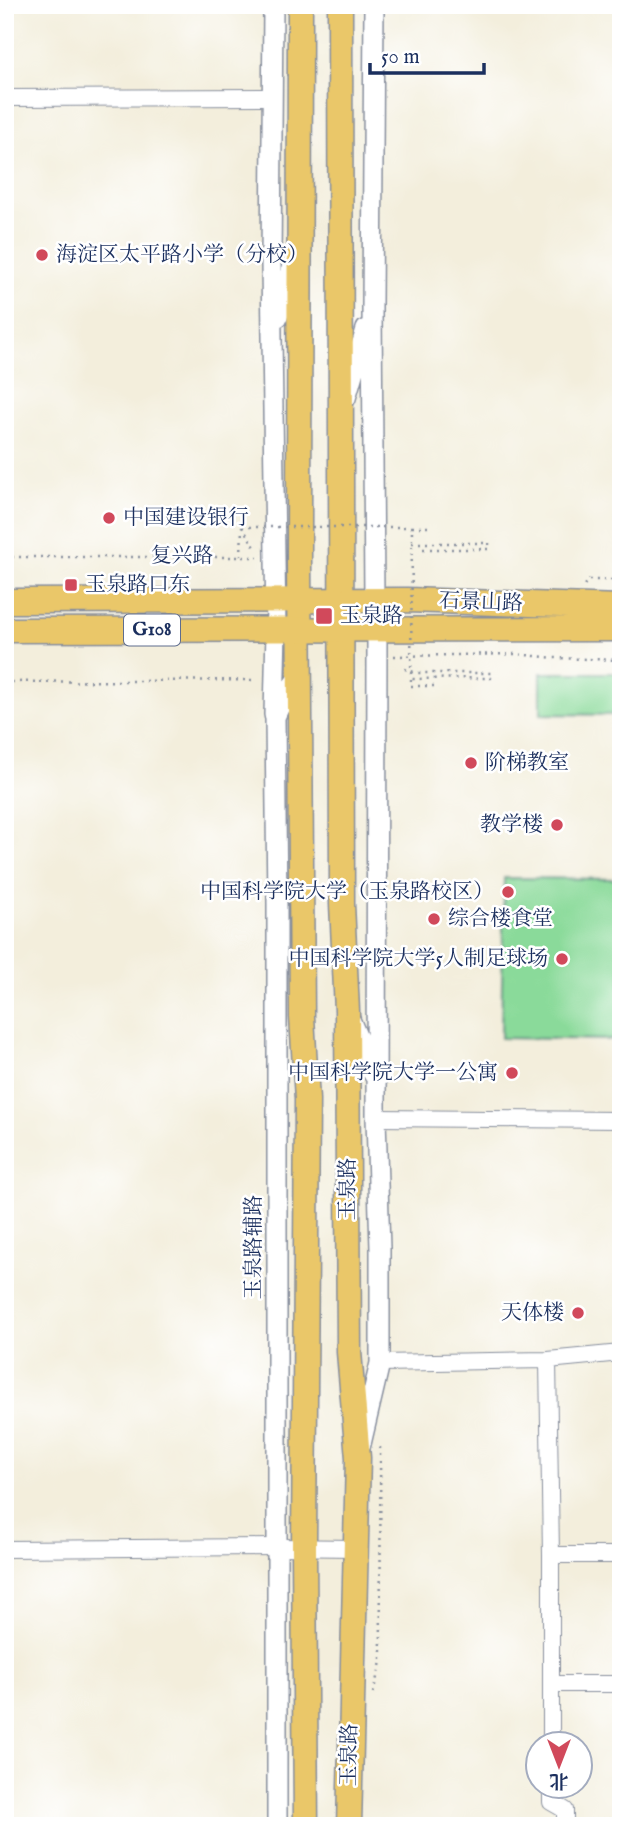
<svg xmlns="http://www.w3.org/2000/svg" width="626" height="1831" viewBox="0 0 626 1831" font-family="'IM FELL English','Noto Serif SC',serif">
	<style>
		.green { fill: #8ada9a; stroke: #52847c; stroke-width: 2 }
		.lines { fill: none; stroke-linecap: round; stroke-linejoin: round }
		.minor-casing { stroke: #878e9d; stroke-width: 18 }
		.tertiary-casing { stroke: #878e9d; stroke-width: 22 }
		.primary-casing { stroke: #878e9d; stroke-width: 27 }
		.trunk-casing { stroke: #878e9d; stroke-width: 27 }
		.path { stroke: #878e9d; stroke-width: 2.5; stroke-dasharray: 2 5; stroke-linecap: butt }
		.minor { stroke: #fff; stroke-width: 16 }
		.tertiary { stroke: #fff; stroke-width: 19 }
		.primary { stroke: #eac769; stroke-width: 24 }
		.trunk { stroke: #eac769; stroke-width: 24 }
		.path-bridge { stroke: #878e9d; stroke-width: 2.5; stroke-dasharray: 2 5; stroke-linecap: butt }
		.poi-dot { fill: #d1495b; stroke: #fff; stroke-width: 2.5 }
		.labels { text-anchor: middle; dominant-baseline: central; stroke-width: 5; stroke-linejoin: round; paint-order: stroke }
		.shield { fill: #fff; stroke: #5f6d8e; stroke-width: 2 }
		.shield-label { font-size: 19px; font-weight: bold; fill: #1b2f5e }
		.poi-label { font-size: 21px; fill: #1b2f5e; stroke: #fff; text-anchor: start }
		.street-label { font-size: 21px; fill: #1b2f5e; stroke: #fff }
	</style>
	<rect width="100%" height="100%" fill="#fff"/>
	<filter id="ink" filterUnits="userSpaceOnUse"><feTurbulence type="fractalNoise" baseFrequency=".0143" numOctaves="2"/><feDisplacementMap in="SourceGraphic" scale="14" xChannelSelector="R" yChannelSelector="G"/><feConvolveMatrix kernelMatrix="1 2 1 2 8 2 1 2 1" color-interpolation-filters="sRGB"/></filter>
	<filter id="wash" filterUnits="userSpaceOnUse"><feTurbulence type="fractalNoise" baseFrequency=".00686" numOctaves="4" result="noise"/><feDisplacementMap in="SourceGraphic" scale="28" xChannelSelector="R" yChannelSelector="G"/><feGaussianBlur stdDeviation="1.57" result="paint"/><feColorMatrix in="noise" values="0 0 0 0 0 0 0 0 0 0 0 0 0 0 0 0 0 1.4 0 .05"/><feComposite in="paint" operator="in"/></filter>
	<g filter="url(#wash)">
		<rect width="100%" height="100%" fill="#f3eedc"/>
		<path class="green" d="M541,673H621V715L541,714Z
			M504,878L621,879V1040L501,1038Z"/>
	</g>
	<g filter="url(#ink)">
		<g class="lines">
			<g class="minor-casing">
				<path id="minor" d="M5,98L272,97
					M376,1118L621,1120
					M548,1360L551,1555V1744
					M380,1363L548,1360L621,1353
					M5,1549L277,1547L356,1548
					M551,1555H621
					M551,1684H621
					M551,1786V1802L565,1810V1826"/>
			</g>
			<g class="tertiary-casing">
				<path id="tertiary" d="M273,5L271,264L276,630L274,715
					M278,317L294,258
					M346,398L366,329
					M349,1017L373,1074
					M361,1444L380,1363V1249L376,1118L377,638L374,600L372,307L374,5
					M277,1826V904L275,717L284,697L300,675"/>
			</g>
			<g class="primary-casing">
				<path id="primary" d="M300,5L299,557L302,1017L307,1100L304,1548L306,1826
					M340,5L342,904L347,1011L349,1352L358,1458L349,1826"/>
			</g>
			<g class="trunk-casing">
				<path id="trunk" d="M5,601L407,600L621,607
					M5,630L621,629"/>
			</g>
			<path class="path" d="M242,527L257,550
				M412,527H428
				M412,543H489V549H419
				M241,556L242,527
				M5,557H258
				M584,585L589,580H621
				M394,656L516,654L554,658L621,660
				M405,669L417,673H491V678L411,679
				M5,682L257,680
				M411,686H439
				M373,1693L381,1662L380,1445"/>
			<use href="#minor" class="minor"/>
			<use href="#tertiary" class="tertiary"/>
			<use href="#primary" class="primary"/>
			<use href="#trunk" class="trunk"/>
			<path class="path-bridge" d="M242,527H412L411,686"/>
		</g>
	</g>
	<g class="poi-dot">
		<circle cx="42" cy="255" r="7"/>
		<circle cx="109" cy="518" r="7"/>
		<rect x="64" y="578" width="14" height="14" rx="3.5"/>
		<rect x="315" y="607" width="18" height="18" rx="3.5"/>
		<circle cx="471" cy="763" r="7"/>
		<circle cx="557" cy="825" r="7"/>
		<circle cx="508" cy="892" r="7"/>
		<circle cx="434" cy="919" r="7"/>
		<circle cx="562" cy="959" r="7"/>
		<circle cx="512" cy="1073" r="7"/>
		<circle cx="578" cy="1313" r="7"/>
	</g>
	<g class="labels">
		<rect class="shield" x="124" y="614.5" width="56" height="31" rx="5"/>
		<g class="shield-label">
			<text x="152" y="630">G108</text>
		</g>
		<g class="poi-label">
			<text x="56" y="255">海淀区太平路小学（分校）</text>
			<text x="123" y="518">中国建设银行</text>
			<text x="85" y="585">玉泉路口东</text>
			<text x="340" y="616">玉泉路</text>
			<text x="485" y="763">阶梯教室</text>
			<text x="543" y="825" text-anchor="end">教学楼</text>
			<text x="494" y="892" text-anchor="end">中国科学院大学（玉泉路校区）</text>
			<text x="448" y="919">综合楼食堂</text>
			<text x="548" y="959" text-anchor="end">中国科学院大学5人制足球场</text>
			<text x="498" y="1073" text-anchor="end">中国科学院大学一公寓</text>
			<text x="564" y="1313" text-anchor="end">天体楼</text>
		</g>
		<g class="street-label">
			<text x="182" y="556">复兴路</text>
			<text transform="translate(481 603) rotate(2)">石景山路</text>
			<text transform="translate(348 1189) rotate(-90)">玉泉路</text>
			<text transform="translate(254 1247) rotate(-90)">玉泉路辅路</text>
			<text transform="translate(350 1755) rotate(-89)">玉泉路</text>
		</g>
	</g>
	<rect width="626" height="1831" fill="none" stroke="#fff" stroke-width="28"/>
	<g transform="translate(559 1765) rotate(180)"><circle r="33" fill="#ffffff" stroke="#a4acbf" stroke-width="2"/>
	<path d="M0-5L12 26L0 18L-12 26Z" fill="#d1495b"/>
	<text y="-10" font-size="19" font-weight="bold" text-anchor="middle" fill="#1b2f5e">北</text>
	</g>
	<path d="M370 63v10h114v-10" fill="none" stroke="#1b2f5e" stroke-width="3.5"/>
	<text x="381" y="63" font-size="21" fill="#1b2f5e" stroke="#ffffff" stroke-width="5" paint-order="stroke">50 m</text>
</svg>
